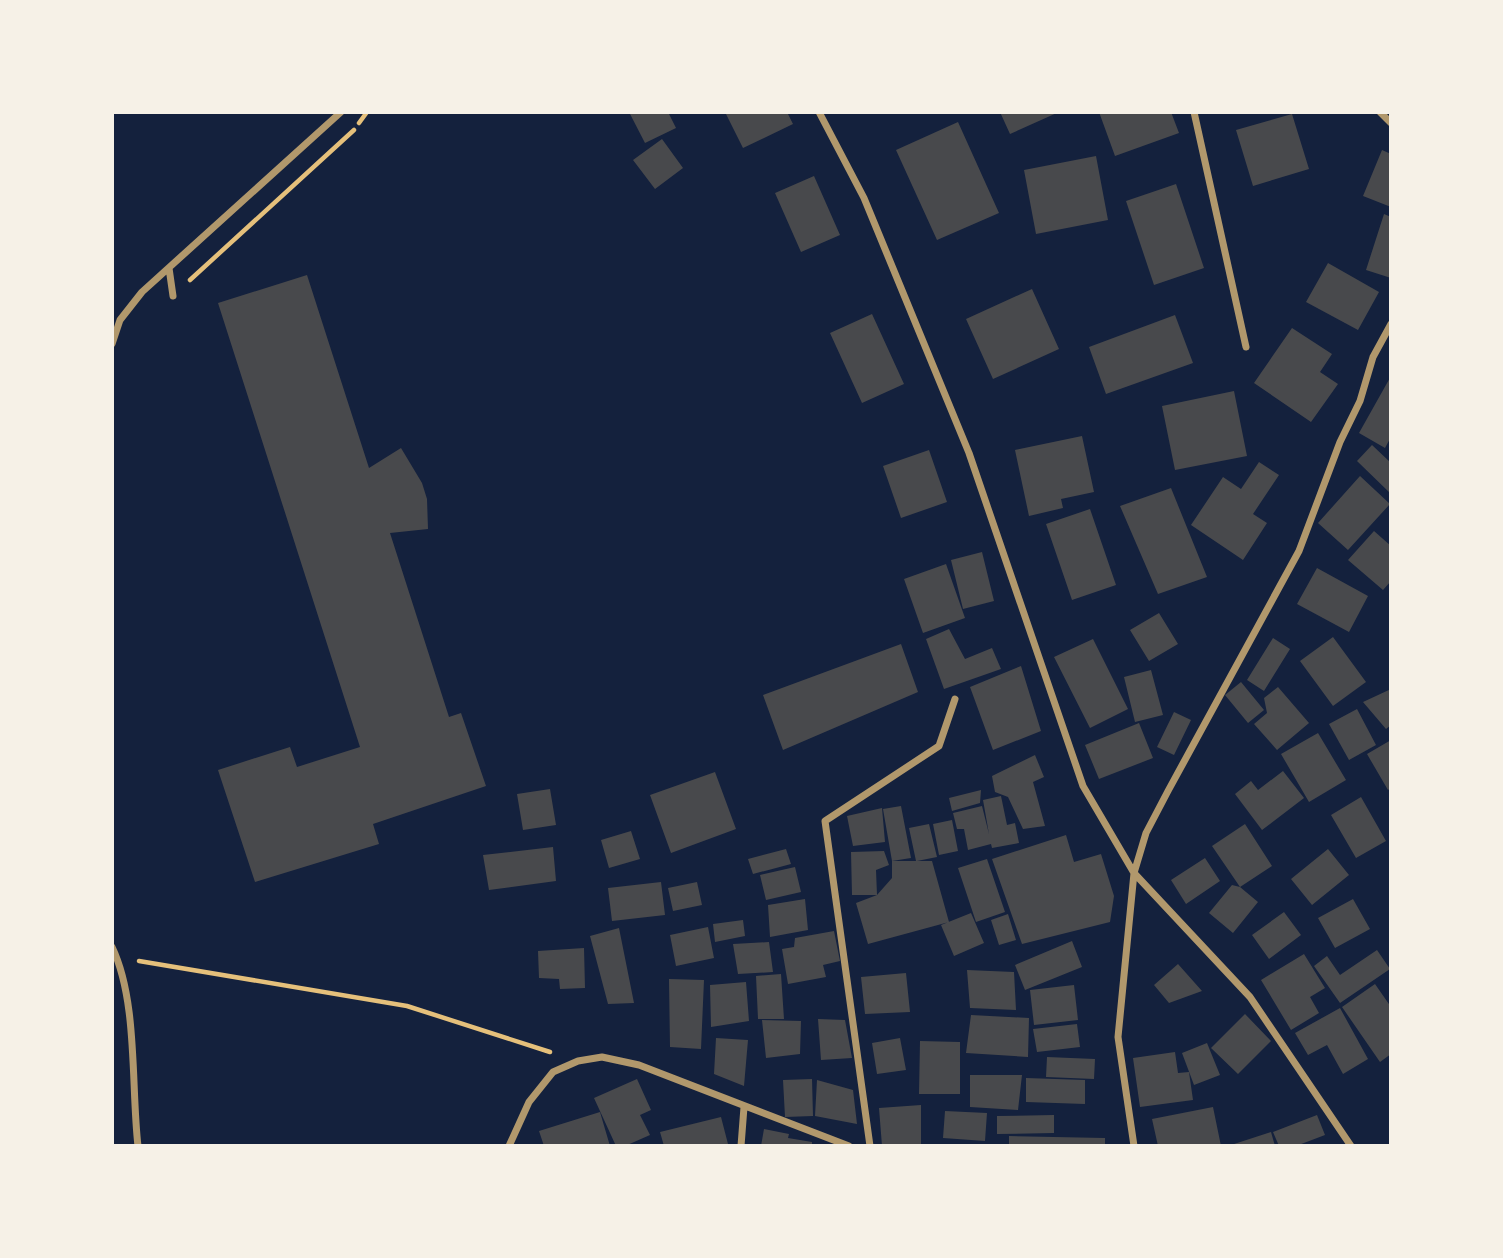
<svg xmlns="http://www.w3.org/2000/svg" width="1503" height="1258" viewBox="0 0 1503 1258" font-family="Bitter,serif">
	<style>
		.building { fill: #48494c }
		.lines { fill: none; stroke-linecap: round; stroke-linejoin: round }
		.path { stroke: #e5c07b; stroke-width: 4.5 }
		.minor { stroke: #b1986c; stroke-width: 7 }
	</style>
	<rect width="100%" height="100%" fill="#14213d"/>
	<path class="building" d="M629,112H668L676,128L645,143Z
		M725,112H787L793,124L743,148Z
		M1000,112H1059L1010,134Z
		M1099,112H1171L1179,133L1115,156Z
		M1292,114L1309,169L1253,186L1236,130Z
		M958,122L999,213L937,240L896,150Z
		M662,139L683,168L655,189L633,160Z
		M1382,150L1391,154V207L1363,196Z
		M1096,156L1108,220L1036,234L1024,170Z
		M814,176L840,235L801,252L775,193Z
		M1176,184L1204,268L1154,285L1126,201Z
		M1384,214L1391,217V278L1366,270Z
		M1328,263L1379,292L1358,330L1306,302Z
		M307,275L369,468L401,448L422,483L427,499L428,529L390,533L449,717L461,713L486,786L373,824L379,844L255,882L218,770L290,747L297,767L360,747L218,303Z
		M1032,289L1059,349L993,379L966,319Z
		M872,314L904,384L862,403L830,333Z
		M1175,315L1193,363L1106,394L1089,347Z
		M1292,328L1332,354L1320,372L1338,384L1311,422L1254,383Z
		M1391,376V437L1385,448L1359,433Z
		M1234,391L1247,456L1175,470L1162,406Z
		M1082,436L1094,492L1061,499L1063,508L1029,516L1015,450Z
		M1372,445L1391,463V494L1357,461Z
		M929,450L947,502L901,518L883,466Z
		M1259,462L1279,475L1253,514L1267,523L1243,560L1191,525L1223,477L1241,489Z
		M1360,476L1390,504L1348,550L1318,523Z
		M1171,488L1207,577L1158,594L1120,506Z
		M1090,509L1116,585L1072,600L1046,524Z
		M1374,531L1391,546V581L1383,590L1348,560Z
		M982,552L994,601L963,609L951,560Z
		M946,564L965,618L923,633L904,579Z
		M1317,568L1368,596L1349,632L1297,604Z
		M1159,613L1178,644L1149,661L1130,630Z
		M949,629L965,659L992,648L1001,669L944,689L926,639Z
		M1333,637L1366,682L1333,706L1300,661Z
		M1273,638L1290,649L1264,691L1247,680Z
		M1093,639L1128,709L1090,728L1054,657Z
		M901,644L918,692L783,750L763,695Z
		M1021,666L1041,731L993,750L970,687Z
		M1151,670L1163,715L1135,722L1124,677Z
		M1241,682L1264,710L1248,723L1225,695Z
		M1278,687L1309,723L1277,750L1254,724L1267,713L1264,698Z
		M1391,689V725L1386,729L1363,702Z
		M1357,709L1376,745L1349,760L1329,724Z
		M1174,712L1191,720L1174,755L1157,747Z
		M1139,723L1153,758L1099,779L1085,745Z
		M1318,733L1346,780L1309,802L1281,754Z
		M1391,740V788L1388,790L1367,754Z
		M1035,755L1044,777L1033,782L1045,826L1023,829L1008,797L995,792L992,776Z
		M1283,771L1304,798L1262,830L1235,794L1251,781L1258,790Z
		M715,772L736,829L671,853L650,795Z
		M550,789L556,825L523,830L517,794Z
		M981,790L980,803L952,811L949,798Z
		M1001,796L1007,825L1015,823L1019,843L992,848L991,844L968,850L964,829H957L953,813L982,806L989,834L983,800Z
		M1361,797L1386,841L1356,858L1331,815Z
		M901,806L911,858L892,861L883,809Z
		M882,808L885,842L853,846L847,816Z
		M952,820L958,851L939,855L933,824Z
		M929,824L937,857L917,861H932L949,922L868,944L856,903L877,895H852L851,852L884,851L889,865L876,870L877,895L892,878V861H916L909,828Z
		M1245,824L1272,866L1240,887L1212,846Z
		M631,831L640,859L609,868L601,840Z
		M1066,835L1074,862L1101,854L1114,896L1110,922L1022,944L992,859Z
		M553,847L556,881L489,890L483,855Z
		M786,849L791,864L753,874L748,859Z
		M1328,849L1349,875L1312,905L1291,879Z
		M1205,858L1220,881L1186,904L1171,880Z
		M987,859L1005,912L976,922L958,868Z
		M795,867L801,892L766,900L760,875Z
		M661,882L665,915L612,921L608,888Z
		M697,882L702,905L673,911L668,888Z
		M1232,885L1240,887L1258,902L1233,933L1209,913Z
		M805,899L808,930L770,937L768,905Z
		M1353,899L1370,929L1335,948L1318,918Z
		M1284,912L1301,935L1269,959L1252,935Z
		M971,913L984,943L954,956L941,925Z
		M1008,914L1016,940L999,945L991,920Z
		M743,920L745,936L715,942L713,924Z
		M708,927L714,958L676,966L670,935Z
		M619,928L634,1003L608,1004L590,936Z
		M834,931L840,961L823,965L826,977L788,984L782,949L794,947L795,938Z
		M1072,941L1082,967L1025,990L1015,965Z
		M769,942L773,972L738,974L733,944Z
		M584,948L585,988L560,989L559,979L539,978L538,951Z
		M1377,950L1390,969L1340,1003L1314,966L1327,956L1340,975Z
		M1304,954L1325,988L1310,997L1319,1013L1291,1030L1261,980Z
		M1178,964L1202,991L1169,1003L1154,985Z
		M967,970L1014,972L1016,1010L970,1008Z
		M906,973L910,1012L865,1014L861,977Z
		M781,974L784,1019H758L756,976Z
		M669,979L704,980L701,1049L670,1047Z
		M746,982L749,1021L711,1027L710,985Z
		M1375,984L1391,1007V1054L1380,1062L1342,1007Z
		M1074,985L1078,1020L1034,1025L1030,990Z
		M1340,1008L1368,1059L1343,1074L1327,1045L1308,1055L1295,1033Z
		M1245,1014L1271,1041L1238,1074L1211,1048Z
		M971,1015L1029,1018L1028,1057L966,1053Z
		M818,1019L845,1020L852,1058L821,1060Z
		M762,1020L801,1021L800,1054L766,1058Z
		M1077,1024L1080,1047L1037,1052L1033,1029Z
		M716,1038L748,1040L744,1086L714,1074Z
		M900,1038L906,1070L877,1074L872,1043Z
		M920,1041L960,1042V1094H919Z
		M1207,1043L1220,1075L1194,1085L1182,1053Z
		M1175,1052L1178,1073L1189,1072L1193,1100L1140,1107L1133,1058Z
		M1047,1057L1095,1059L1094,1079L1046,1077Z
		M970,1075H1022L1018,1110L970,1107Z
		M1026,1078L1085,1080V1104L1026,1102Z
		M637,1079L651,1110L640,1115L650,1135L625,1146H616L594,1098Z
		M812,1079L813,1116L785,1117L783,1080Z
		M817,1080L853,1090L857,1124L815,1116Z
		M921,1105V1146H882L879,1108Z
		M1213,1107L1221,1146H1158L1152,1119Z
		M945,1111L987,1113L985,1141L943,1138Z
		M600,1112L610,1146H544L539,1131Z
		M1054,1115V1133L997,1134V1116Z
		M1317,1115L1325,1135L1296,1146H1279L1273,1132Z
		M721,1117L728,1144L664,1146L660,1132Z
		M764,1129L789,1134L788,1138L812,1142V1146H761Z
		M1271,1132L1275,1146H1231V1145Z
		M1009,1136L1105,1138V1146H1009Z"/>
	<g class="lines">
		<path class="path" d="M359,123L367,112
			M190,280L354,130
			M139,961L407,1006L550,1052"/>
		<path class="minor" d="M819,112L864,198L969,453L1083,786L1134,873L1250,997L1351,1146
			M1194,112L1246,347
			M1380,112L1391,123
			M169,268L173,296
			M112,344L120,320L142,292L341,112
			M112,947C138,1001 131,1086 138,1146
			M509,1146L529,1102L553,1072L578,1061L602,1057L639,1065L849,1146
			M741,1146L744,1107
			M870,1146L825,821L939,746L955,699
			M1134,1146L1118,1037L1134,873L1146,833L1168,791L1299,551L1340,442L1360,401L1373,357L1391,324"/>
	</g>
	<rect width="1503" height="1258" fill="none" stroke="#f6f1e7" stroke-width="228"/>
</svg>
